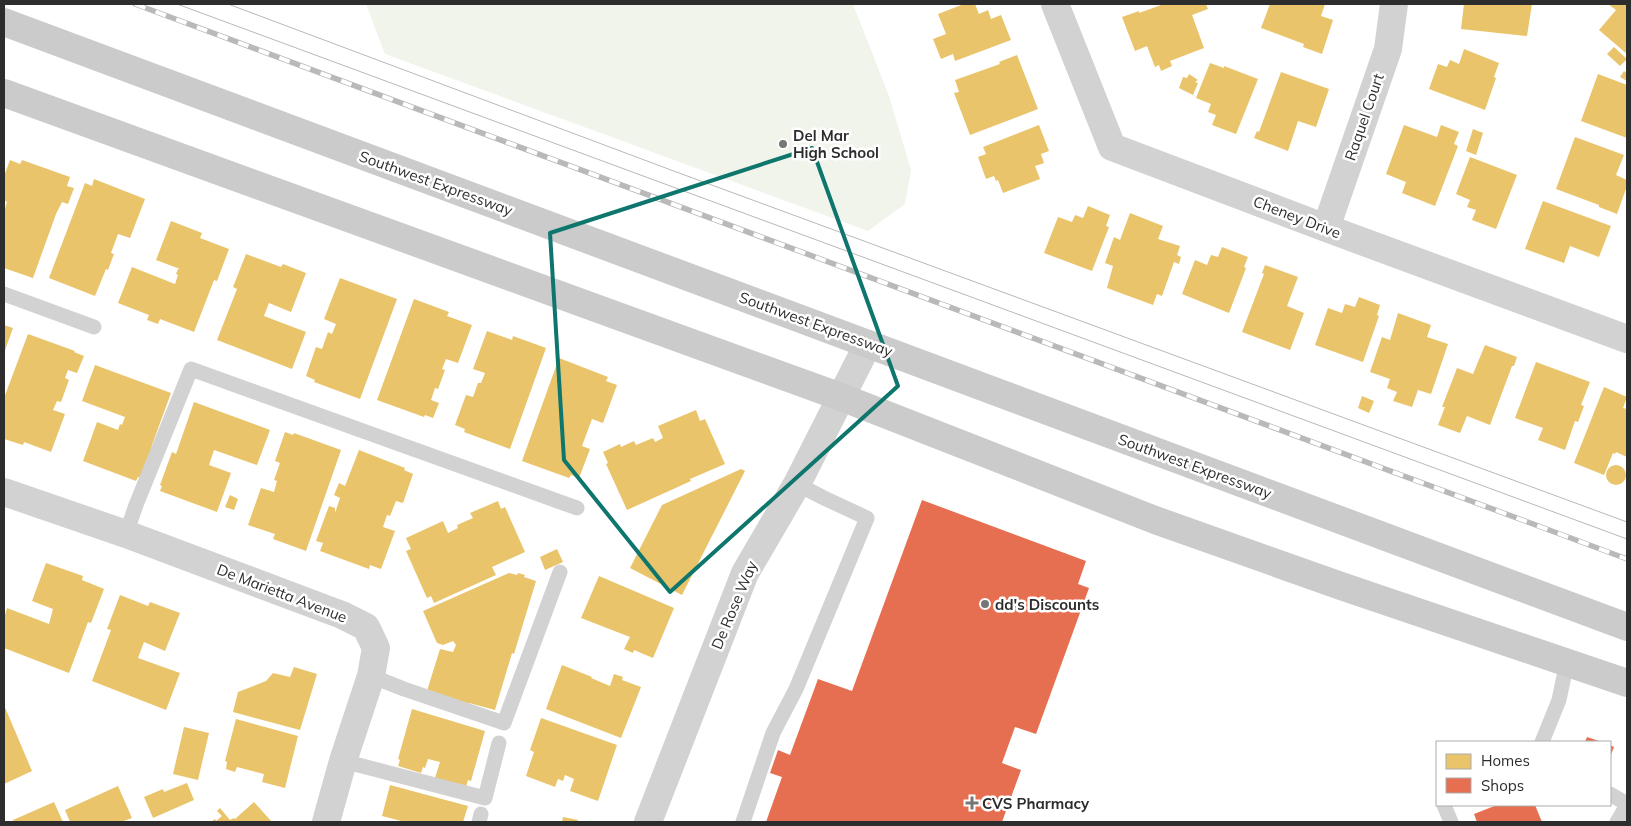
<svg xmlns="http://www.w3.org/2000/svg" width="1631" height="826" viewBox="0 0 1631 826" font-family="Mulish,sans-serif">
	<style>
		.green { fill: #f0f4eb }
		.homes { fill: #e9c46a }
		.shops { fill: #e76f51 }
		.lines { fill: none; stroke-linecap: round; stroke-linejoin: round }
		.lane { stroke: #d2d2d2; stroke-width: 15 }
		.street { stroke: #d2d2d2; stroke-width: 28 }
		.secondary { stroke: #cbcbcb; stroke-width: 28 }
		.tram { stroke: #b9b9b9; stroke-width: 1 }
		.rail-casing { stroke: #b9b9b9; stroke-width: 5.5 }
		.rail { stroke: #fff; stroke-width: 4; stroke-dasharray: 11; stroke-linecap: butt }
		.marked { fill: none; stroke: #0f766e; stroke-width: 4; stroke-linejoin: round }
		.poi-dot { fill: #767676; stroke: #fff; stroke-width: 2 }
		.labels { text-anchor: middle; dominant-baseline: central; stroke-width: 5; stroke-linejoin: round; paint-order: stroke }
		.street-label { font-size: 15px; fill: #2d2d2d; stroke: #fff }
		.poi-label { font-size: 15px; font-weight: bold; fill: #2d2d2d; stroke: #fff; text-anchor: start }
	</style>
	<rect width="100%" height="100%" fill="#fff"/>
	<path class="green" d="M366,4H853L889,96L911,170L905,204L868,231L385,54Z"/>
	<path class="homes" d="M964,4H975L979,14L988,10L991,19L1001,15L1011,40L955,61L953,54L941,59L933,39L946,34L938,14Z
		M1164,4H1206L1208,9L1192,15L1204,48L1170,61L1172,66L1161,71L1159,65L1155,67L1147,46L1135,51L1122,17L1139,11V13Z
		M1270,4H1325L1321,16L1333,20L1322,54L1303,47L1304,44L1261,28Z
		M1464,4H1532L1527,36L1461,29Z
		M1608,4H1627V54L1599,30L1616,10Z
		M1614,47L1627,59L1620,66L1607,54Z
		M1464,49L1499,63L1494,77L1496,78L1485,110L1429,89L1438,64L1447,67L1450,60L1459,64Z
		M1017,55L1038,109L970,135L954,93L959,92L955,80L1000,64L999,62Z
		M1210,63L1224,68V66L1258,79L1236,134L1212,125L1216,115L1208,112L1211,104L1196,98Z
		M1624,71L1627,73V81L1620,77Z
		M1281,72L1329,89L1316,127L1298,121L1288,151L1254,138L1257,131L1259,132Z
		M1189,74L1198,80L1195,82L1198,83L1193,95L1179,88L1183,77L1187,78Z
		M1598,74L1627,85V138L1581,121Z
		M1039,125L1049,151L1041,154L1044,163L1035,166L1040,179L1003,193L998,180L996,181L994,176L986,179L978,157L986,154L983,147Z
		M1404,125L1437,137L1441,125L1459,132L1454,144L1458,146L1435,206L1402,193L1406,182L1386,174Z
		M1473,129L1483,133L1476,155L1466,151Z
		M1575,137L1624,155L1616,175L1627,180V186L1617,214L1599,207V205L1556,189Z
		M1470,157L1517,175L1496,229L1472,220L1476,210L1467,207L1470,200L1456,194Z
		M10,160L20,164L22,160L70,177L67,186L74,188L68,204L62,202L56,214L33,278L4,268V212L7,202L4,200V176Z
		M94,179L145,199L130,238L118,234L111,253L114,254L108,270L106,269L95,296L49,278L85,183L92,186Z
		M1543,201L1611,226L1599,257L1570,246L1564,263L1525,249Z
		M1088,206L1110,215L1106,226L1109,227L1092,271L1044,253L1058,217L1072,222L1075,215L1083,218Z
		M1130,213L1163,226L1158,239L1180,246L1177,255L1181,257L1179,264L1174,262L1162,296L1157,294L1153,305L1107,288L1113,266L1105,263L1114,237L1120,240Z
		M171,221L202,233L200,238L229,249L217,281L214,280L194,332L160,319L158,324L147,320L149,315L118,303L132,267L175,284L178,275L176,274L178,269H180L156,260Z
		M1222,247L1248,257L1244,267L1246,268L1229,313L1182,294L1195,260L1207,265L1211,255L1218,257Z
		M246,254L281,267L283,264L306,273L291,312L269,303L264,316L306,332L292,369L217,340L237,289L233,287Z
		M1265,265L1298,277L1287,306L1304,313L1290,350L1242,332L1264,274L1262,273Z
		M340,278L397,299L360,399L314,382L315,380L306,376L316,347L322,349L328,332L332,334L336,324L324,319Z
		M1359,297L1380,305L1377,315L1379,316L1363,362L1315,345L1328,308L1342,313L1345,304L1355,307Z
		M414,299L449,312L447,316L472,325L458,363L446,359L442,369L445,370L438,389L435,388L431,400L439,403L433,418L425,415L424,417L377,400Z
		M1398,313L1431,325L1427,337L1448,344L1431,394L1418,390L1412,407L1393,401L1397,392L1387,388L1390,379L1370,372L1382,337L1390,340Z
		M4,325L13,328L4,353Z
		M487,331L512,340L513,336L546,348L510,449L464,432L465,429L455,425L466,395L473,397L478,383H481L485,373L473,369Z
		M28,334L75,351L74,352L84,356L77,373L68,370L65,378L69,380L61,402L57,401L53,410L65,414L51,452L24,442L23,445L4,439V398Z
		M1485,345L1517,357L1514,366H1512L1490,425L1467,416L1460,433L1438,425L1445,407H1442L1457,368L1473,374Z
		M559,358L608,377L606,381L617,385L603,423L592,419L582,446L590,449L579,478L571,475L569,478L522,461Z
		M1536,362L1590,382L1581,405L1584,406L1578,422L1575,421L1565,450L1538,440L1543,428L1515,418Z
		M95,365L171,393L152,445L144,479L138,477L136,481L83,461L97,422L118,430L120,424L122,425L125,417L82,401Z
		M1604,387L1627,397L1623,408L1627,409V457L1616,452L1615,454L1613,453L1604,475L1574,463Z
		M1362,396L1374,401L1369,413L1358,408Z
		M194,402L270,430L257,465L214,450L209,465L231,473L217,512L160,491L162,486L160,485L172,452L176,454Z
		M696,410L700,421L705,419L725,464L690,479L691,481L627,510L606,464L608,463L603,452L620,444L621,447L634,441L636,445L653,438L655,442L663,438L658,426Z
		M285,432L293,435L294,433L341,450L306,551L273,539L275,534L248,525L261,488L274,492L277,481L274,480L280,463L275,461Z
		M359,450L405,468L404,470L413,474L403,503L396,501L390,516L387,515L383,527L395,531L381,569L370,565L369,569L320,551L323,543L316,541L329,506L335,508V513L340,498L334,495L339,483L345,486Z
		M1606 475a10 10 0 1 1 20 0a10 10 0 1 1-20 0Z
		M741,469L745,471L682,595L630,568L662,505Z
		M230,495L238,499L234,510L225,507Z
		M498,501L501,509L505,507L525,552L492,567L496,575L434,603L431,596L427,598L406,551L411,549L406,538L443,521L448,533L458,528L457,525L473,518L470,513Z
		M557,549L563,562L545,570L540,557Z
		M46,563L83,576L82,580L104,589L91,623L88,622L69,673L4,648V618L7,608L49,624L53,609L32,601Z
		M509,573L517,575L518,573L525,575L524,577L536,581L514,654L512,653L495,710L469,703L468,707L427,691L440,649L453,652L456,645L453,641L443,645L437,643L423,611Z
		M599,576L674,608L653,658L634,650L633,653L624,649L630,637L581,618Z
		M120,595L148,606L150,602L180,613L165,651L144,642L138,658L180,673L166,710L92,681L111,630L107,629Z
		M562,665L592,677L591,678L610,686L614,674L623,677L622,680L641,687L621,738L546,709Z
		M294,667L317,674L300,730L233,712L238,692L266,681L273,673L290,677Z
		M4,705L32,771L4,784Z
		M412,709L485,731L471,781L468,780L466,787L435,778L440,762L428,759L425,768L423,767L421,773L398,766L400,760L398,759Z
		M541,718L617,745L598,801L570,791L574,779L565,775L563,781L558,779L555,787L526,776L534,752L530,750Z
		M236,719L298,736L285,788L262,782L264,774L237,767L235,772L226,769L227,762L225,761Z
		M184,727L209,733L198,780L173,774Z
		M187,783L194,800L153,818L144,797L163,789L164,792Z
		M390,785L468,806L463,822H405L382,816Z
		M118,786L132,818L121,822H70L65,810Z
		M54,802L63,822H13V820Z
		M254,802L272,822H211L215,819L216,821L222,816L217,811L220,808L230,820L234,818L235,819Z
		M563,817L578,820L577,822H562Z"/>
	<path class="shops" d="M922,500L1086,561L1078,584L1089,588L1036,734L1015,727L1002,763L1021,770L1002,822H766L782,777L770,773L778,750L790,755L818,679L852,691Z
		M1587,737L1602,742H1585Z
		M1610,745L1614,747L1610,757Z
		M1497,805H1535L1542,822H1477L1474,814Z"/>
	<g class="lines">
		<path class="lane" d="M4,294L94,327
			M126,534L136,505L191,369L577,508
			M371,676L404,689L504,723L560,572
			M1542,742L1559,700L1567,662
			M343,761L485,798L499,743
			M1610,794L1627,804
			M1444,805L1451,822
			M479,822L481,814
			M743,822L773,733L796,689L867,518L824,498L797,484
			M1617,822L1627,805"/>
		<path class="street" d="M1055,4L1112,147L1326,228L1627,339
			M1326,228L1388,49L1394,4
			M4,492L126,534L342,615L366,627L376,648L371,676L343,761L326,822
			M648,822L745,573L797,484L868,344"/>
		<path class="secondary" d="M4,22L1627,627
			M4,93L841,397L1155,520L1341,586L1627,683"/>
		<path class="tram" d="M177,4L1627,539
			M228,4L671,170L1627,522"/>
		<g class="rail-casing">
			<path id="rail" d="M135,4L1627,559"/>
		</g>
		<use href="#rail" class="rail"/>
	</g>
	<path class="marked" d="M812,148L898,386L670,592L564,460L550,233Z"/>
	<g class="poi-dot">
		<circle cx="783" cy="144" r="5"/>
		<circle cx="985" cy="604" r="5"/>
		<path d="M969.5 795.5h5v5h5v5h-5v5h-5v-5h-5v-5h5z"/>
	</g>
	<g class="labels">
		<g class="street-label">
			<text transform="translate(1364 117) rotate(-71)">Raquel Court</text>
			<text transform="translate(436 183) rotate(20)">Southwest Expressway</text>
			<text transform="translate(1297 217) rotate(21)">Cheney Drive</text>
			<text transform="translate(816 324) rotate(20)">Southwest Expressway</text>
			<text transform="translate(1195 466) rotate(20)">Southwest Expressway</text>
			<text transform="translate(282 593) rotate(21)">De Marietta Avenue</text>
			<text transform="translate(734 605) rotate(-67)">De Rose Way</text>
		</g>
		<g class="poi-label">
			<text x="793" y="135">Del Mar<tspan x="793" dy="17">High School</tspan></text>
			<text x="995" y="604">dd's Discounts</text>
			<text x="982" y="803">CVS Pharmacy</text>
		</g>
	</g>
	<rect width="1631" height="826" fill="none" stroke="#2d2d2d" stroke-width="10"/>
	<rect x="1436" y="741" width="175" height="65" fill="#ffffff" stroke="#ababab"/>
	<rect x="1446" y="754" width="25" height="15" fill="#e9c46a" stroke="#ababab"/>
	<text x="1481" y="766" font-size="15" fill="#2d2d2d">Homes</text>
	<rect x="1446" y="778" width="25" height="15" fill="#e76f51" stroke="#ababab"/>
	<text x="1481" y="791" font-size="15" fill="#2d2d2d">Shops</text>
</svg>
